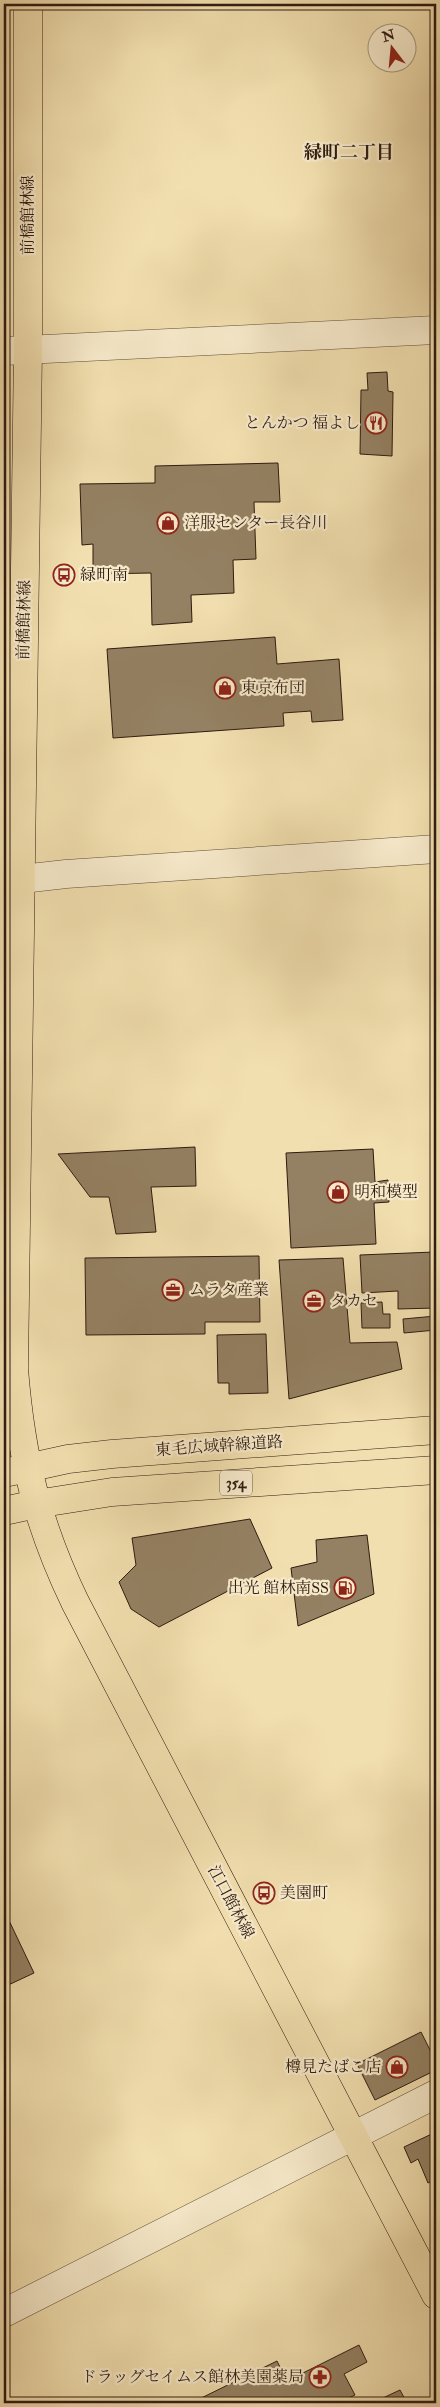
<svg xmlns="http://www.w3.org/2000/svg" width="440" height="2407" viewBox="0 0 440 2407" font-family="'IM FELL Double Pica','Noto Serif JP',serif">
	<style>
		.building { fill: #948163; stroke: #2e1b10 }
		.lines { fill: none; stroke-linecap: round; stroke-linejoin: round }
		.minor-casing { stroke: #5f4c38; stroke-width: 29 }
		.major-casing { stroke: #2e1b10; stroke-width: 29 }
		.highway-casing { stroke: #2e1b10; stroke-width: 29 }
		.minor { stroke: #f7eacb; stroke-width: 28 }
		.major { stroke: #f2dfaf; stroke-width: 28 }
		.highway { stroke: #f2dfaf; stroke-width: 28 }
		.labels { text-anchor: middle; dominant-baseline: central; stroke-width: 4.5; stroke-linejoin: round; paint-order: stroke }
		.shield { fill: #f7eacb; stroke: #6a5948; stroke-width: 1 }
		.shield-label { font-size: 15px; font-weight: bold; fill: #2e1b10 }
		.street-label { font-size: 16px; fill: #2e1b10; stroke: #f7eacb }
		.poi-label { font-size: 16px; fill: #2e1b10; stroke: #f7eacb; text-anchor: start }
		.neighbourhood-label { font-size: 18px; font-weight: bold; fill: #2e1b10; stroke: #f7eacb }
	</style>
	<rect width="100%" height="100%" fill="#f2dfaf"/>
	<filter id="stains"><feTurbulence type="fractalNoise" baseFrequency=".004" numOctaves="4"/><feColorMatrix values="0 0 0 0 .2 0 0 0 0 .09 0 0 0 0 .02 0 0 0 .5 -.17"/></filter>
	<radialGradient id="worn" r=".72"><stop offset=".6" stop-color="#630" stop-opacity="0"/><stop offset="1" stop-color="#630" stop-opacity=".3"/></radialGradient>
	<path class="building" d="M387,372L388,391L393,392L392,456L360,454L361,390H368L367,373Z
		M278,463L280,502H254L256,559L233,560L234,593L191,595L192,622L152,625L151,573L93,574V544L82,545L80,484L155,483V466Z
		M275,637L277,664L339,659L343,720L312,722L311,711L283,713L284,726L113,738L107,649Z
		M195,1147L196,1186L151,1187L156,1232L116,1234L109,1197H90L58,1154Z
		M373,1149L375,1182L388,1180L389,1202L374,1203L376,1244L291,1248L286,1153Z
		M434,1252L436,1308L398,1309V1291L362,1293L360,1255Z
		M259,1256L260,1322H205V1334L86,1335L85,1258Z
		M343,1258L350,1343L397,1342L402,1369L289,1399L279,1260Z
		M382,1302L383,1314H390V1328H362L361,1303Z
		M436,1316V1330L404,1333L403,1319Z
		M266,1334L268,1393L229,1394V1383H218L217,1335Z
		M250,1519L272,1568L159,1627L131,1609L119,1582L136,1565L132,1538Z
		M367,1535L374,1594L298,1626L291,1568L317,1562L316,1540Z
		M4,1910L34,1973L4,1987Z
		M421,2032L436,2062V2070L375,2100L357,2064Z
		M436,2132V2179L428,2183L418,2159L411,2163L404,2147Z
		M359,2345L367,2362L344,2374L355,2395L338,2403H191L277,2361L287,2381Z
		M400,2390L407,2403H372Z
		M436,2397V2403H423Z"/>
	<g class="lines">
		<g class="minor-casing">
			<path id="minor" d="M4,351L436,330
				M4,881L66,874L436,849
				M4,2313L436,2094"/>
		</g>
		<g class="major-casing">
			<path id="major" d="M28,4V349L14,1369C21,1457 37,1523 75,1602L436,2295"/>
		</g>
		<g class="highway-casing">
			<path id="highway" d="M4,1473L68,1459L112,1454L436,1430
				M4,1511L36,1504L112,1492L436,1470"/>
		</g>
		<use href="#minor" class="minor"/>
		<use href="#major" class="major"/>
		<use href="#highway" class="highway"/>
	</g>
	<defs>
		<g id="restaurant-ring" transform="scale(1.125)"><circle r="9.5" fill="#f7eacb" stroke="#8f2418" stroke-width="1.5"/><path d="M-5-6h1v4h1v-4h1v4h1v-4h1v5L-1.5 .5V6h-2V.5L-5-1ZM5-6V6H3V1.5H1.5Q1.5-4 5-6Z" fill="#8f2418"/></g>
		<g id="shop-ring" transform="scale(1.125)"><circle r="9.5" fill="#f7eacb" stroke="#8f2418" stroke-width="1.5"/><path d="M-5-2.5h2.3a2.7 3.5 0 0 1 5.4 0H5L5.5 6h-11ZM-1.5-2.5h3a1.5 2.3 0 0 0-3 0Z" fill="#8f2418"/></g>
		<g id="bus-ring" transform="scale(1.125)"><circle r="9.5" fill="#f7eacb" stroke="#8f2418" stroke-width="1.5"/><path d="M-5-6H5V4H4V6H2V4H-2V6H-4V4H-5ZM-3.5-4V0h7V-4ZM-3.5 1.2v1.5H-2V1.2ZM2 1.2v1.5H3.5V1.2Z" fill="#8f2418"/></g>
		<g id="office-ring" transform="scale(1.125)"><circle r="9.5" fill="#f7eacb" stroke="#8f2418" stroke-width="1.5"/><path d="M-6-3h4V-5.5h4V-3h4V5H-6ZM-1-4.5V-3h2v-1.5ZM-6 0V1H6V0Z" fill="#8f2418"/></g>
		<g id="fuel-ring" transform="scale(1.125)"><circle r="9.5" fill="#f7eacb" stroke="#8f2418" stroke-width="1.5"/><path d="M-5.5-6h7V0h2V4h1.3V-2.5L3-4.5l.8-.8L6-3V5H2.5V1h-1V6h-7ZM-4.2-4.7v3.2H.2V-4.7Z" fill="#8f2418"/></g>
		<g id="pharmacy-ring" transform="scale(1.125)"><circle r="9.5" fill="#f7eacb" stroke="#8f2418" stroke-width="1.5"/><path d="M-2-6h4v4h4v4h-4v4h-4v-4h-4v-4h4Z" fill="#8f2418"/></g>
	</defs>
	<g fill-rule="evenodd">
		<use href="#restaurant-ring" x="376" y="423"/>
		<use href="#shop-ring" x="168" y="523"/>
		<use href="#bus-ring" x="64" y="575"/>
		<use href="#shop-ring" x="225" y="688"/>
		<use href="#shop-ring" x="338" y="1192"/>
		<use href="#office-ring" x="173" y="1290"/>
		<use href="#office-ring" x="314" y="1301"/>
		<use href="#fuel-ring" x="345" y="1588"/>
		<use href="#bus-ring" x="264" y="1893"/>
		<use href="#shop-ring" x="397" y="2067"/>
		<use href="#pharmacy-ring" x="320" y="2377"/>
	</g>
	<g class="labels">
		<rect class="shield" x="220" y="1470.5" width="32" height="25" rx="4"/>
		<g class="shield-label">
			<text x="236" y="1483">354</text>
		</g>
		<g class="street-label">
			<text transform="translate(28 215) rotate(-90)">前橋館林線</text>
			<text transform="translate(24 620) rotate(-89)">前橋館林線</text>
			<text transform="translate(219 1446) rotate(-4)">東毛広域幹線道路</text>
			<text transform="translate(231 1902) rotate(62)">江口館林線</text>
		</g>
		<g class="poi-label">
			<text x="360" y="423" text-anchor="end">とんかつ 福よし</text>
			<text x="184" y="523">洋服センター長谷川</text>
			<text x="80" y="575">緑町南</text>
			<text x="241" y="688">東京布団</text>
			<text x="354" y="1192">明和模型</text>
			<text x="189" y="1290">ムラタ産業</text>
			<text x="330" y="1301">タカセ</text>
			<text x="329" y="1588" text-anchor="end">出光 館林南SS</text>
			<text x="280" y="1893">美園町</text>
			<text x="381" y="2067" text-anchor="end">樽見たばこ店</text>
			<text x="304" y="2377" text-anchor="end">ドラッグセイムス館林美園薬局</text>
		</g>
		<g class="neighbourhood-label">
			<text x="349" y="152">緑町二丁目</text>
		</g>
	</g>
	<rect width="440" height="2407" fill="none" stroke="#f2dfaf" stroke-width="20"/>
	<rect x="5" y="5" width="430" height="2397" fill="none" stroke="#2e1b10" stroke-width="2.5"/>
	<rect x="10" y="10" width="420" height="2387" fill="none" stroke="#2e1b10"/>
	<g transform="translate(392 48) rotate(344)"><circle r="24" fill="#f7eacb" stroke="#a79780"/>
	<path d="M0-4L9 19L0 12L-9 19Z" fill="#8f2418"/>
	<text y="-8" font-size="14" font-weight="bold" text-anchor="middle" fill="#2e1b10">N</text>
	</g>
	<rect width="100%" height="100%" filter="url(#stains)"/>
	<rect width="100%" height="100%" fill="url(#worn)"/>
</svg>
